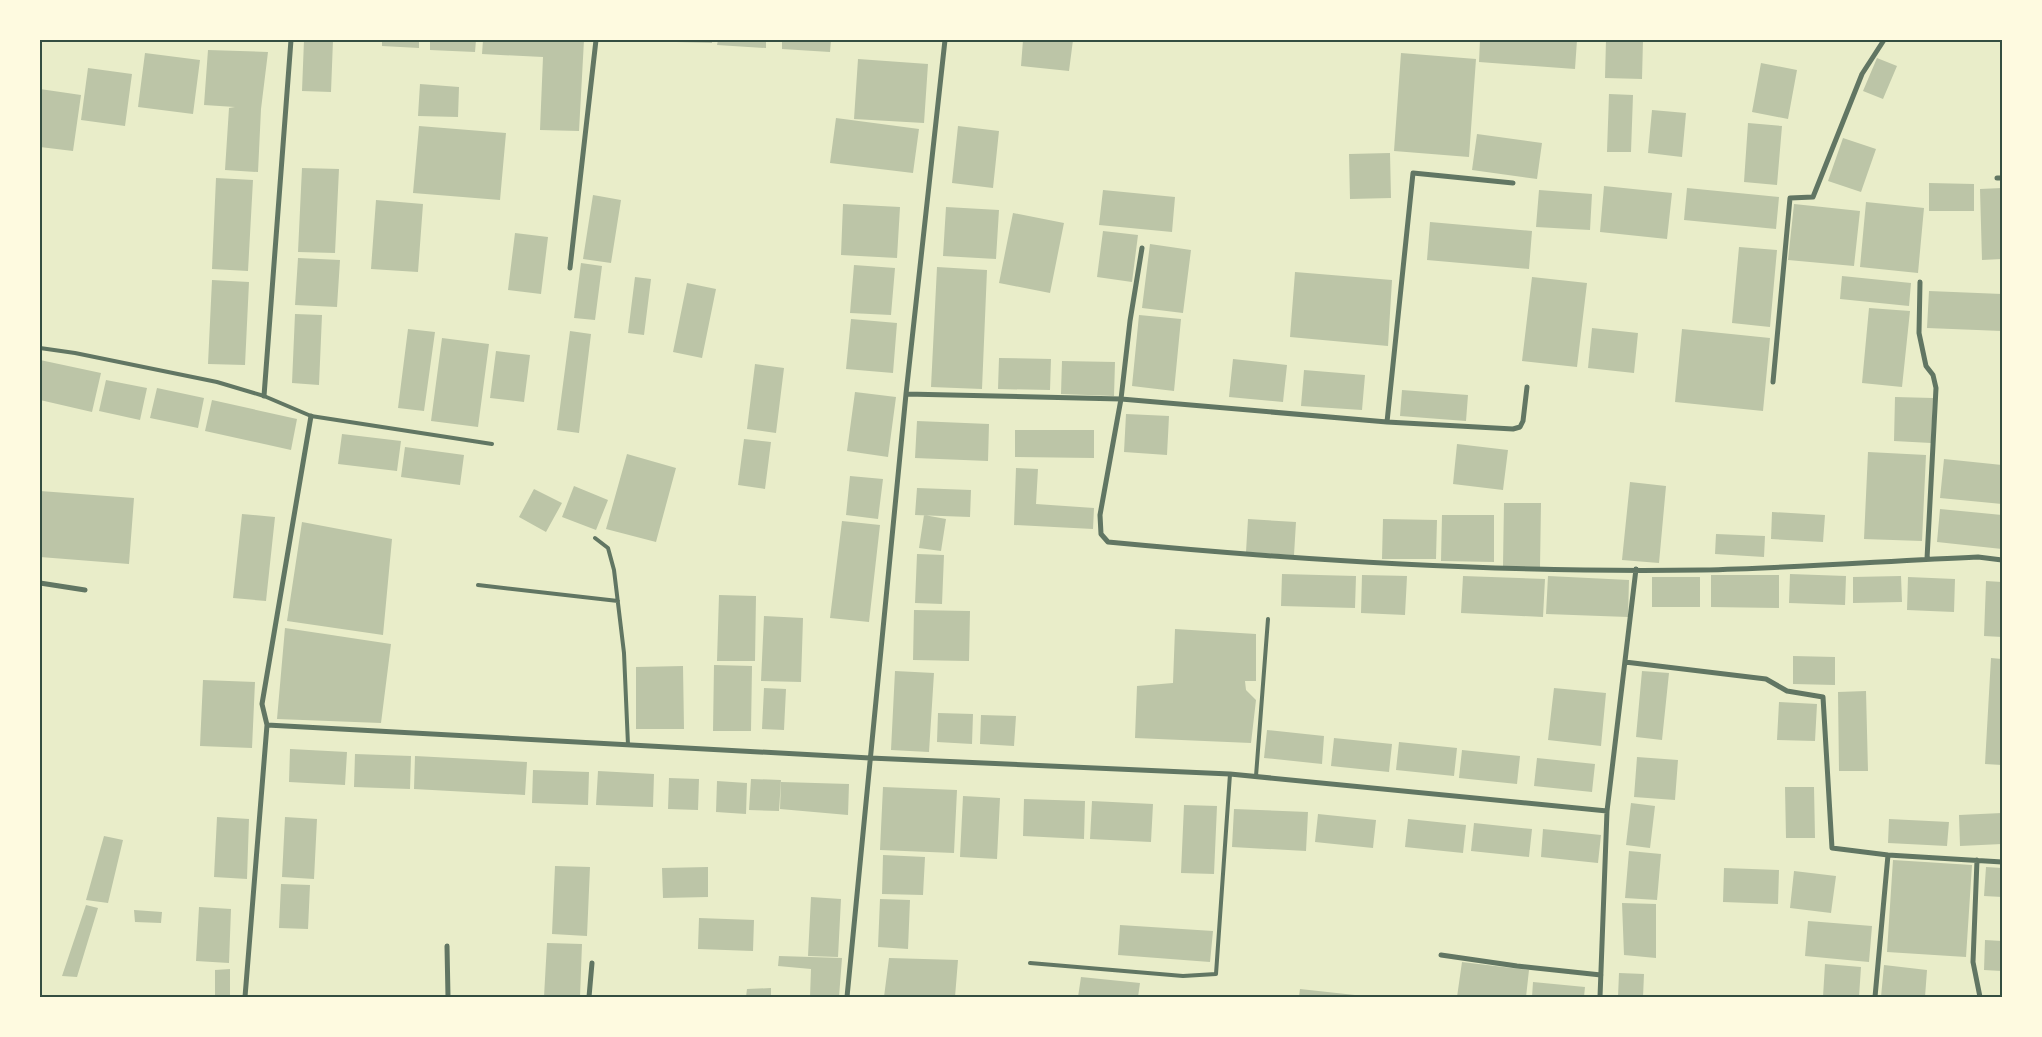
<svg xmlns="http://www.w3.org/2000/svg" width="2042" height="1037" viewBox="0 0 2042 1037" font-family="'PT Sans',sans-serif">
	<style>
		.building { fill: #bcc5a7 }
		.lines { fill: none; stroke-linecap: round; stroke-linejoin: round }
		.service { stroke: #617663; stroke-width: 4 }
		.minor { stroke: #617663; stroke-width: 5 }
		.neatline { fill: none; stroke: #344e41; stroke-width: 2 }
	</style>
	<rect width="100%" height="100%" fill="#e9edc9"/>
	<path class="building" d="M304,40H333L331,92L302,91Z
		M382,40H419V48L382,46Z
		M430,40H476L475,52L430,50Z
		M483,40H584L579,131L540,130L543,57L482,54Z
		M677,40H712V43L676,42Z
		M718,40H766V48L717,45Z
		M782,40H831L830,52L782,49Z
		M1023,40H1073L1069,71L1021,66Z
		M1480,40H1577L1575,69L1479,62Z
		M1606,40H1643L1642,79L1605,78Z
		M208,50L268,52L261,109L258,172L225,170L229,108L235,107L204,105Z
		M145,53L200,60L193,114L138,107Z
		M1401,53L1476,59L1469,157L1394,151Z
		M1877,58L1897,66L1883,99L1863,91Z
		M858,59L928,64L924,123L854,119Z
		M1761,63L1797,70L1788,119L1752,112Z
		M88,68L132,74L125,126L81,120Z
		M420,84L459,87L458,117L418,116Z
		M40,89L81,95L73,151L40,147Z
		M1609,94L1633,95L1631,152H1607Z
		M1652,110L1686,113L1682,157L1648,153Z
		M836,118L919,129L913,173L830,163Z
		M1748,123L1782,126L1777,185L1744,182Z
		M419,126L506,133L500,200L413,193Z
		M958,126L999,131L993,188L952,183Z
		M1477,134L1542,143L1537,179L1472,170Z
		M1843,138L1876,149L1861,192L1828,181Z
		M1390,153L1391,198L1350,199L1349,154Z
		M302,168L339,169L335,253L298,252Z
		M216,178L253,180L248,271L212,269Z
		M1929,183L1974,184V211H1929Z
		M1604,186L1672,193L1667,239L1600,232Z
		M1687,188L1779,197L1776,229L1684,220Z
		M2002,188V259L1982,260L1980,189Z
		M1103,190L1175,197L1172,232L1099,225Z
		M1539,190L1592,194L1590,230L1536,227Z
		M593,195L621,200L611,263L583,259Z
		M376,200L423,204L418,272L371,269Z
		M1866,202L1924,208L1918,273L1860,267Z
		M843,204L900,207L897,258L841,255Z
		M1794,204L1860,211L1854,266L1788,260Z
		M946,207L999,210L996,259L943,256Z
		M1013,213L1064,223L1050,293L999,283Z
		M1430,222L1532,231L1529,269L1427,260Z
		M1103,231L1138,235L1132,282L1097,277Z
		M515,233L548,237L541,294L508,290Z
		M1150,244L1191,250L1183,313L1142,308Z
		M1739,247L1777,250L1770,327L1732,323Z
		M298,258L340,260L337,307L295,305Z
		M581,263L602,266L595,320L574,318Z
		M854,265L895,268L891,315L850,313Z
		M937,267L987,270L982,389L931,387Z
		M1295,272L1392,280L1388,346L1290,337Z
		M1842,276L1911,283L1909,306L1840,299Z
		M635,277L651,279L644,335L628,333Z
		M1532,277L1587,283L1577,367L1522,361Z
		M212,280L249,282L245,365L208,364Z
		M687,283L716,289L702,358L673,352Z
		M1929,291L2002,294V331L1927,328Z
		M1869,308L1910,311L1902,387L1862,383Z
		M295,314L322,315L319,385L292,383Z
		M1139,315L1181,319L1174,391L1132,386Z
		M851,319L897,323L893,373L846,369Z
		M1592,328L1638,333L1634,373L1588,368Z
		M408,329L435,332L424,411L398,408Z
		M1682,329L1770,338L1763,411L1675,402Z
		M570,331L591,334L579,433L557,430Z
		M442,338L489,344L478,427L431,421Z
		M496,351L530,355L524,402L490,398Z
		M999,358L1051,359L1050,390L998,389Z
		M1233,359L1287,365L1283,402L1229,397Z
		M40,360L101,373L92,412L40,400Z
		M1062,361L1115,362L1114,396L1061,394Z
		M755,364L784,368L776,433L747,429Z
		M1304,370L1365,375L1362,410L1301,406Z
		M106,380L147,388L140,420L99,411Z
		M157,388L204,398L198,428L150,418Z
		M1402,390L1468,395L1466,421L1400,416Z
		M855,392L896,397L888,457L847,451Z
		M1895,397L1933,398L1931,443L1894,441Z
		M212,400L297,419L291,450L205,431Z
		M1126,414L1169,416L1167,455L1124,452Z
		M917,421L989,424L988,461L915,458Z
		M1015,430H1094V458L1015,457Z
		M342,434L401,441L397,471L338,464Z
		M744,439L771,442L765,489L738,485Z
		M1457,444L1508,450L1503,490L1453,484Z
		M405,447L464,455L460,485L401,477Z
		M1868,452L1926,455L1922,541L1864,539Z
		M627,454L676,468L656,542L606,529Z
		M1944,459L2002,465V504L1940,498Z
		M1016,468L1038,469L1036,504L1094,508L1093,529L1014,525Z
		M850,476L883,479L878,519L846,515Z
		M1630,482L1666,486L1659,563L1622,560Z
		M574,486L608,500L596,530L562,517Z
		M917,488L971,490L970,517L915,515Z
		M534,489L562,503L546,532L519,517Z
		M40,491L134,498L129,564L40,557Z
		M1504,503H1541L1540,567L1503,566Z
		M1940,509L2002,515V549L1937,542Z
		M1772,512L1825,515L1823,542L1771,539Z
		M242,514L275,517L266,601L233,598Z
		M924,515L946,519L941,551L919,548Z
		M1442,515H1494V562L1441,561Z
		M1248,519L1296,522L1294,555L1246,552Z
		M1383,519L1437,520L1436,559H1382Z
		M842,521L880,525L869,622L830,618Z
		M302,522L392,539L383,635L287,621Z
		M1716,534L1765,536L1764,557L1715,554Z
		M917,554L944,555L942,604L915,603Z
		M1282,574L1356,576L1355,608L1281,606Z
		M1790,574L1846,576L1845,605L1789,603Z
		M1362,575L1407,576L1405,615L1361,613Z
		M1711,575H1779V608L1711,607Z
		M1463,576L1545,579L1543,617L1461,613Z
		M1548,576L1629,580L1628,617L1546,614Z
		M1901,576L1902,602L1853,603V577Z
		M1652,577H1700V607H1652Z
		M1908,577L1955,579L1954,612L1907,610Z
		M1986,581L2002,582V637L1984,636Z
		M719,595L756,596L755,661H717Z
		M914,610L970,611L969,661L913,660Z
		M764,616L803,618L801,682L761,681Z
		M285,628L391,644L381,723L277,719Z
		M1175,629L1256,634V681H1245L1246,690L1256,700L1251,743L1135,738L1137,686L1173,683Z
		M1793,656L1835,657V685L1793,684Z
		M1991,658L2002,659V765L1985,764Z
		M714,665L752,666L751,731H713Z
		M683,666L684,729H636V667Z
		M895,671L934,673L929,752L891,750Z
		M1642,671L1669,673L1662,740L1636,737Z
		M203,680L255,682L252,748L200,746Z
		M764,688L786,689L784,730L762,729Z
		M1554,688L1606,693L1601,746L1548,740Z
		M1866,691L1868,771H1839L1838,692Z
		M1779,702L1817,704L1815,741L1777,740Z
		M938,713L973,714L972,744L937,742Z
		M981,715L1016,716L1014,746L980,744Z
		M1267,730L1324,736L1322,764L1264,758Z
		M1334,738L1392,744L1389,772L1331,766Z
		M1399,742L1457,748L1454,776L1396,770Z
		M290,749L347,752L345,785L289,782Z
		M1462,750L1520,756L1517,784L1459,778Z
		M355,754L411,756L410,789L354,787Z
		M415,756L527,762L525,795L414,789Z
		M1637,757L1678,760L1675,800L1634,797Z
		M1537,758L1595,764L1592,792L1534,786Z
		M533,770L589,772L588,805L532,803Z
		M598,771L654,774L653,807L596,805Z
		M669,778L699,779L698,810L668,809Z
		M751,779L781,780L779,811L749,810Z
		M717,781L747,783L746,814L716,812Z
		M781,782L849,784L848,815L780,809Z
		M883,787L957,790L954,853L880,850Z
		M1785,787H1814L1815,838H1786Z
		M963,796L1000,798L997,859L960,857Z
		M1024,799L1085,801L1084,839L1023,836Z
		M1092,801L1153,804L1151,842L1090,839Z
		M1631,803L1655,806L1650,848L1626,845Z
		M1184,805L1217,806L1214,874L1181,873Z
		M1234,809L1308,812L1306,851L1232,847Z
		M2002,813V844L1960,846L1959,815Z
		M1318,814L1376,820L1373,848L1315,842Z
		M217,817L249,819L247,879L214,877Z
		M285,817L317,819L314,879L282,877Z
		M1408,819L1466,825L1463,853L1405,847Z
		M1889,819L1949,822L1947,846L1888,843Z
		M1474,823L1532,829L1529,857L1471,851Z
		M1543,829L1601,835L1598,863L1541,857Z
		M104,836L123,840L108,903L86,900Z
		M1629,851L1661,854L1657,900L1625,898Z
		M883,855L925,857L923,895L882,894Z
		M1893,860L1972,865L1966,957L1887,952Z
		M555,866L590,867L587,936L552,934Z
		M708,867V897L663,898L662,868Z
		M1986,867L2002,868V897L1984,896Z
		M1724,868L1779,870L1778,904L1723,902Z
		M1794,871L1836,876L1831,913L1790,908Z
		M281,884L310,885L308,929L279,928Z
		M811,897L841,899L838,957L808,956Z
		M880,899L910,900L908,949L878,947Z
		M1622,903L1656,904V958L1624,955Z
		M86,905L98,908L77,977L62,976Z
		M199,907L231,909L229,963L196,961Z
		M134,910L162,912L161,923L135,922Z
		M699,918L754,920L753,951L698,949Z
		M1808,921L1872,926L1869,962L1805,956Z
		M1120,925L1213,931L1210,962L1118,955Z
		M1985,940L2002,941V971L1984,970Z
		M547,943L582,944L580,997H544Z
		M779,956L842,958L839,997H810L811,969L778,966Z
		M889,958L958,960L955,997H884Z
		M1462,962L1529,970L1526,997H1457Z
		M1825,964L1861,967L1859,997H1823Z
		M1884,965L1927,970L1925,997H1881Z
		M230,969V997H215V970Z
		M1619,973L1644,974L1643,997H1618Z
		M1081,977L1140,983L1138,997H1078Z
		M1533,982L1585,987L1584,997H1532Z
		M771,988V997H746L747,989Z
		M1300,989L1364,996V997H1299Z"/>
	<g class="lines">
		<path class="service" d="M40,348L75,353L217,382L264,396L311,416L492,444
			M595,538L608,548L614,570L624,653L628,745
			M478,585L618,601
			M1256,776L1268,619
			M1030,963L1183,976L1216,974L1230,774"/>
		<path class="minor" d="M1997,178H2002
			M1142,248L1130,321L1121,399L1387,422L1513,429L1520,427L1523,421L1527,387
			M570,268L596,40
			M1920,282L1919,333L1926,366L1933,375L1936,388L1927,559
			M1773,382L1790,198L1813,197L1862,74L1884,40
			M906,394L1121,399L1100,515L1101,534L1108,542C1305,561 1504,573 1702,570C1794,568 1886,561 1978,557L2002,560
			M264,396L291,40
			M1387,422L1413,173L1513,183
			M40,583L85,590
			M1625,662L1766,679L1787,691L1823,697L1832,848L1888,855L2002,862
			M267,725L870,758L1230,774L1607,811
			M1977,860L1973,962L1980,997
			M447,946L448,997
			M1441,955L1517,966L1601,975
			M245,997L267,725L262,704L311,416
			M589,997L592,963
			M847,997L906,394L945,40
			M1600,997L1607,811L1636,569
			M1875,997L1888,855"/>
	</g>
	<rect width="2042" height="1037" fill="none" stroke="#fefae0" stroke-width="82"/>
	<rect x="41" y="41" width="1960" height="955" class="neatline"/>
</svg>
